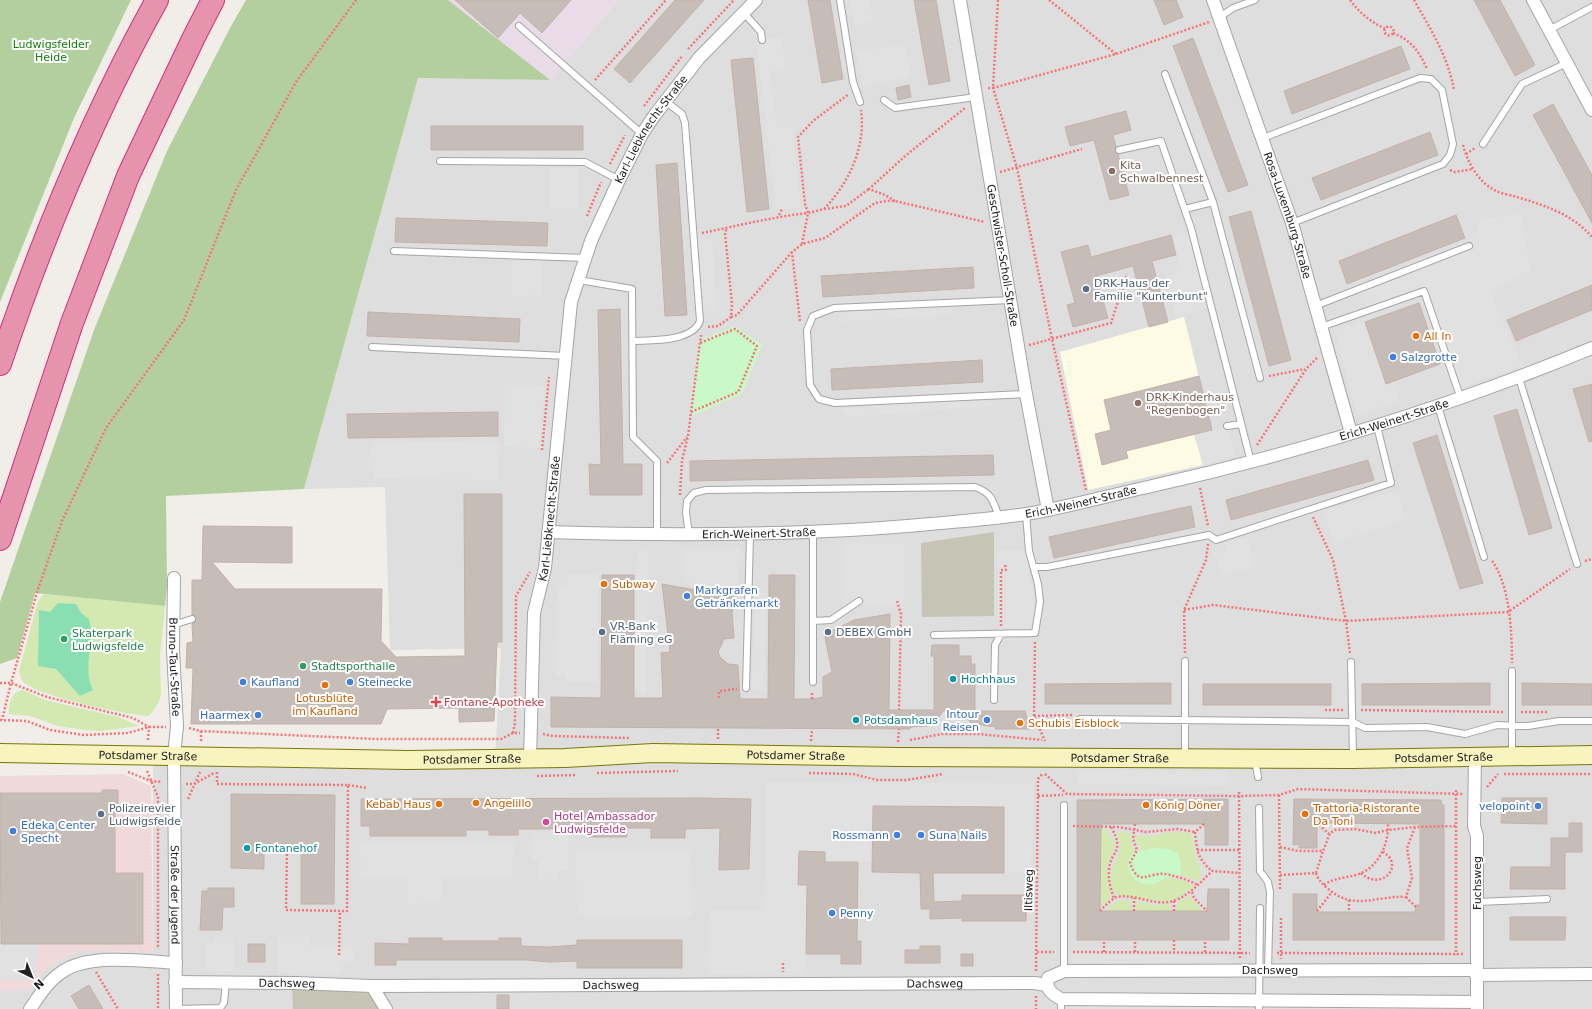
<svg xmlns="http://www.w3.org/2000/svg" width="1592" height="1009" viewBox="0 0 1592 1009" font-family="'DejaVu Sans',sans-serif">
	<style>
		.residential { fill: #dfdedf }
		.commercial { fill: #f1d9db }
		.industrial { fill: #eadbe9 }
		.education { fill: #fefbe4 }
		.construction { fill: #c6c4b4 }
		.grass { fill: #d4e9b1 }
		.forest { fill: #b3cf9e }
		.park { fill: #caf9c8 }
		.pitch { fill: #89deb2 }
		.parking { fill: #e1e1e1 }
		.building { fill: #c6bcb8; stroke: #c3b2ab }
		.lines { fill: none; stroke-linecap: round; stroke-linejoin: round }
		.service-casing { stroke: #a5a5a5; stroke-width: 8 }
		.minor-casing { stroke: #a5a5a5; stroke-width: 14 }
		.secondary-casing { stroke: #797708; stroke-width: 20 }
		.motorway-casing { stroke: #d72d7d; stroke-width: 24 }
		.path { stroke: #f77477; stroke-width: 2.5; stroke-dasharray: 2 2; stroke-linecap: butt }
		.service { stroke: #fff; stroke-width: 6 }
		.minor { stroke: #fff; stroke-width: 12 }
		.secondary { stroke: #f8f4bf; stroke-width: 18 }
		.motorway { stroke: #e693ad; stroke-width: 22 }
		.education-dot { fill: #8d6e63; stroke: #fff; stroke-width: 1.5 }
		.service-dot { fill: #5c6f8a; stroke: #fff; stroke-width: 1.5 }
		.food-dot { fill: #e8710a; stroke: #fff; stroke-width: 1.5 }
		.shop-dot { fill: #3f7fe0; stroke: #fff; stroke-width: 1.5 }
		.leisure-dot { fill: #2e9e5b; stroke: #fff; stroke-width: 1.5 }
		.culture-dot { fill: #0f9aa8; stroke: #fff; stroke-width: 1.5 }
		.health-dot { fill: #e0444e; stroke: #fff; stroke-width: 1.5 }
		.hotel-dot { fill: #d1479c; stroke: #fff; stroke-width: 1.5 }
		.labels { text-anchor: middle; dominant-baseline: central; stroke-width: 4; stroke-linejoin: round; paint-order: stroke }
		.park-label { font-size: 11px; fill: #14800f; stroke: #fff }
		.street-label { font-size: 11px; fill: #212121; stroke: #fff }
		.education-label { font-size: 11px; fill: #785e54; stroke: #fff; text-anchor: start }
		.service-label { font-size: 11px; fill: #4e5e75; stroke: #fff; text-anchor: start }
		.food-label { font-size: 11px; fill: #c56008; stroke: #fff; text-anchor: start }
		.shop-label { font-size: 11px; fill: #366cbe; stroke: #fff; text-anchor: start }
		.leisure-label { font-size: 11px; fill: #27864d; stroke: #fff; text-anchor: start }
		.culture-label { font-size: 11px; fill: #0d838f; stroke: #fff; text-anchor: start }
		.health-label { font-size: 11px; fill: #be3a42; stroke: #fff; text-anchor: start }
		.hotel-label { font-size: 11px; fill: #b23c85; stroke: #fff; text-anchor: start }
	</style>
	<rect width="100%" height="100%" fill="#f1ede8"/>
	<path class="residential" d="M618,0H1592V1009H0V990H30L47,967L80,950L153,953V756L495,760L501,648L390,650L385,487L304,489L418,78L550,80Z"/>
	<path class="commercial" d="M123,774L151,786L153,953L80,950L47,967L30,990H0V776Z"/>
	<path class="industrial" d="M448,0H618L550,80Z"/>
	<path class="education" d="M1184,317L1212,430L1194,434L1203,465L1088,490L1060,352Z"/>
	<path class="construction" d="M994,532V616L922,617L921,543Z
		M292,989L368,991L378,1009H293Z"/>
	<path class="grass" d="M44,594L165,606L160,657L161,695L158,704L149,716C126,715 44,697 26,684C21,681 20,676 19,671L38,601Z
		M23,690L45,700L118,717L139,726L101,731L85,730L58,726L30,716L9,714C8,706 12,690 23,690Z
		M1101,829H1106L1116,844L1108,864L1107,872L1111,898L1105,904L1100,905Z
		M1116,831L1130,833L1134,851L1128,863C1130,874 1133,879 1144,884C1165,878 1173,874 1194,886V888C1187,891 1182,896 1175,899C1160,905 1133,896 1116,895C1104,878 1115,862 1121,846Z
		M1187,832L1192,835L1195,855L1201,871V877L1197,881L1180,875L1181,869L1171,849L1153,848L1140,851L1135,835L1152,836L1163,833Z
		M1189,896L1199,906L1201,911H1176C1176,902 1181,900 1189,896Z
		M1131,900V911H1106L1116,901Z
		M1139,901L1153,905L1169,904L1171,911H1136L1137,902Z"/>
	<path class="forest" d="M0,0H131L74,118L0,302Z
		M246,0H448L550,80L418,78L304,489L166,496L167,587L165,606L35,593L17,658L0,664V602L94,330L167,151L230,28Z"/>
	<path class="park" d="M735,326L762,345L742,394L691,416L699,341Z
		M1153,848C1174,848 1184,852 1180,875C1176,876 1171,876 1167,877C1164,878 1162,881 1159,882C1148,887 1133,884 1129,871C1127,863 1129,857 1134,851H1140Z"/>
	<path class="pitch" d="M58,603L76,604L81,613L89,619C95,642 82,668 93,690L80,696L56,669L38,666L39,610L50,612Z"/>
	<path class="parking" d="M850,0H869L873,21L854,25Z
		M782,37L785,69L770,71L777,128L792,127L801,207L776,210L756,40Z
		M905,44L911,77L862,85L857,52Z
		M551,168H579L578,208H550Z
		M1521,214L1530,269L1490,292L1522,365L1454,391L1421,286L1367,307L1357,285L1475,237L1479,220Z
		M1189,232L1210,308L1176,317L1165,276L1181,271L1172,237Z
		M712,239L717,311L695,312L689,240Z
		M542,260L543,295L512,296L511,261Z
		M956,305L950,315L836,322L842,312Z
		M1365,321L1372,341L1394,381L1400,401L1357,415L1335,330Z
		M505,385L545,386L539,448L504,446Z
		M987,397L995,406L849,417L839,409Z
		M1227,426L1235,456L1203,465L1194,434Z
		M373,441L500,443L498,480L375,478L368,459Z
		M1397,491L1406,520L1334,542L1323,510Z
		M1247,536L1256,566L1222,575L1214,553L1227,552L1224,543Z
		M904,543V604L844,605V544Z
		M637,549H648L646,694H634Z
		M683,549H740L738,593L684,582Z
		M997,550H1026L1035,601L1031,641H998Z
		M568,574H599L597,682H566V675H556L557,587H568Z
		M754,592H766L764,690H752Z
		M1227,770L1228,786L1078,784L1076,771Z
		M767,782L1034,783L1032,872L1004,873V807L873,806L872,862H825V852H799L798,885H807L806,954L804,975L708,974L709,910H764Z
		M532,833H569L568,870L557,871V879H539V860L532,859Z
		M360,843H514L512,876L442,877L441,902L408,904L407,877H361Z
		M576,851H691L692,916H577Z
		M0,878L1,944H37L36,980H0Z
		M215,937H233V971H207V943H214Z
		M278,937H310V947H353V963H342V973H278Z
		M1069,954L1227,956L1233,965H1074Z
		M1229,1002L1232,1009H1073L1068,1004Z"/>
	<path class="building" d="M455,0H571L542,33L520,13L498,38Z
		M675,0H704L630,83L614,69Z
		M808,0H830L843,79L822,83Z
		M914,0H936L950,81L929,85Z
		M1154,0H1176L1183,17L1164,25Z
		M1474,0H1500L1535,65L1515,76Z
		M1193,38L1248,185L1228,192L1173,46Z
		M1401,46L1410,69L1292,114L1284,91Z
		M753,58L769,209L747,212L731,60Z
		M909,85L911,97L898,100L896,88Z
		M1553,104L1592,175V223L1533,115Z
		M1126,111L1131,130L1113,135L1116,147L1115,151L1118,154L1129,195L1110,200L1094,140L1070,146L1065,127Z
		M431,126H583V150H431Z
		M1430,132L1438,155L1321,200L1312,178Z
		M677,163L687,315L665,316L656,165Z
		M1251,211L1291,360L1269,366L1229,217Z
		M1456,215L1465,238L1347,284L1339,261Z
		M396,218L548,223L547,246L395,242Z
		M1171,235L1176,255L1152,261L1168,322L1149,327L1133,266L1096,276L1108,318L1073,327L1067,305L1075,303L1061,252L1088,245L1091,257Z
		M973,267L974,288L823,297L821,276Z
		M1592,285V310L1516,341L1507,320Z
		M1419,303L1440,364L1386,384L1365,322Z
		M620,309L623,464H642V495H590L589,464L601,465L598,310Z
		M368,312L520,319L519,342L367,336Z
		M982,360L983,382L832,390L831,369Z
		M1199,376L1212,430L1126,451L1128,458L1102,465L1095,434L1111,430L1104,400Z
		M1592,384V441L1589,442L1573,389Z
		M1517,409L1552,528L1529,535L1494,416Z
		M498,412V436L348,438L347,414Z
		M1437,435L1483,583L1460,589L1413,443Z
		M993,455L994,475L690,481V461Z
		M1368,460L1374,480L1231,520L1226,500Z
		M464,494H502V642H497L494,721L459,722V708L387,709L381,724H191L193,668H186L187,643L193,642L192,624L196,620L195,616L192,615V580H202L203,526L292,527V563L212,562L235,589H382L381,641L396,657L465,656Z
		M1191,506L1195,527L1054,558L1049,537Z
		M602,575H634V698H663L661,653L670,652L662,584L735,597L732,613L734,638L724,639L718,652L720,657L728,664L738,665L740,699H768L769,575H795L794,699H813L823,697V677L832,672L825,637L830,632L854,620L890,614L889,710H934V656H931L932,645H959V656H971V664H975V711H1025L1030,729H995V727L975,724V729L968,719L956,711H943L935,723V722L927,726L910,727V729L551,727V697L601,698Z
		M1171,683V704H1045V684Z
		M1490,683V705H1362V684Z
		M1522,683L1592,684V705H1522Z
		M1203,684H1331V705H1203Z
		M102,790H118V808H115V873H143V944H1L0,793H102Z
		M231,794L335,795L334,904H301V850H264V869L231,868Z
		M701,798L751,799L749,869L719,870L720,828L685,829V838H651V828H627V837H588V826L557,827V829H518V835H489V830H466V836H370V826H361V799Z
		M1502,798H1547V824L1501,823Z
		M1228,799V845H1205V824H1101L1100,911H1207L1208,889H1229V940H1077V800Z
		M1294,799L1441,800L1442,805H1444V940H1293V894H1317V912H1415L1416,905H1420V824L1317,823V848H1299V844L1293,845Z
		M873,806L1004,807V873H933L934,902L962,901V895H1027L1026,921H962V918L930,919V909H921L920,873L872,872Z
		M1569,823H1582V852H1565V889H1510L1511,867H1551V838H1569Z
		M799,851L825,852V862H858L857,941H861V964H841V954H806L807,885H798Z
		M208,888H234V907H223L222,930H200L202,891H208Z
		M1510,917H1566L1565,940H1510Z
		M409,938H442V941H499V938H521V946L549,947L577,945V940H682V968H577V961L549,962L527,960H396V965H375V943L409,944Z
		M248,944H265V962H248Z
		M920,946H940V963H905V950H920Z
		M961,954H973V966H961Z
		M89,985L103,1009H79L71,996Z
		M497,995H509V1009H497Z"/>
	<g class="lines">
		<g class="service-casing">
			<path id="service" d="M840,0L853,82L860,102
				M743,12L761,32L762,40
				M1220,17L1233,8L1255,0
				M519,26L642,134
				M1549,30L1592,7
				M1165,74L1213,202L1260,378
				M884,100L895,108L976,97
				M1263,138L1420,78L1431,79L1442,90L1453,144L1450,155L1443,164L1292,223
				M1483,144L1522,84L1567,63
				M1119,150L1161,141L1191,228L1251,462
				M440,161L585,162L619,180
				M1185,209L1213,202
				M394,251L586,258
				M579,280L632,289L633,437L657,461V535
				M1011,300L834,308L813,316L807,330L810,385L819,399L835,403L1026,394
				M1315,306L1469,246
				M1321,327L1424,291L1461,399
				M633,341C652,340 692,342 700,321L685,123L682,114L665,101
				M372,347L566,356
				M1519,378L1577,564
				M1438,406L1484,557
				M1227,426L1241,424
				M689,535L686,512L687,501L694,493L706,490L975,487C992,493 993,501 999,517
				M1034,567H1047L1209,535L1216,540L1391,483L1377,426
				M813,621L831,620L859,601
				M173,625L192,619
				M934,635L1035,633L1040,602L1038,584L1029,551L1026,514
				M1185,661V756
				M1351,662L1353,757
				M1512,671V754
				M813,682V532
				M746,688L750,535
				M994,700L995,645L1001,634
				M1080,719L1353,722L1365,728L1427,727L1465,734L1497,725L1528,726L1559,721H1592
				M1255,760L1258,777
				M1259,808L1260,871L1268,882L1270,892L1268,970
				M1477,902L1547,899
				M1064,971V805
				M1061,999V1009
				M176,1009L220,1008L224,1003L226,982
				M1259,1009L1260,908"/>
		</g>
		<g class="minor-casing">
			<g id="minor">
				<path id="s1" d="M960,0L1026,394L1048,510"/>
				<path id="s2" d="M1213,0L1292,223L1351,433"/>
				<path d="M1533,0L1592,110"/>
				<path id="s3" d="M548,532C676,536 803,536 930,524C962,521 994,519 1026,514C1068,507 1110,495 1152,486C1302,452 1449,407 1592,348"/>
				<path id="s4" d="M174,578L173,650L177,726L174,756L176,1009"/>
				<path d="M1475,758L1474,826L1477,836V1009"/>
				<path id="s5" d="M530,759L534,613L545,568L571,302L591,241L619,180L642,134L654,116L699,58L756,0"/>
				<path d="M1477,970L1064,971L1048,978C1045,989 1052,994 1061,999L1477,1002"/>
				<path d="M1476,975L1592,974"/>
				<path id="s6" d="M175,982L296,983L372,986L1035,983L1046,985"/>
				<path d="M372,986L386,1009"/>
				<path d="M30,1009C39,996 48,981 62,972C89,953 144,961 176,963"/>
			</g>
		</g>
		<g class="secondary-casing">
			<g id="secondary">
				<path id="s7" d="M0,753L408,760L565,758L653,753L899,757L1353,759L1592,755"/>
			</g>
		</g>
		<g class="motorway-casing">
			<path id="motorway" d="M0,364C42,239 93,115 157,0
				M0,539L72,323L128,176L194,37L213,0"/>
		</g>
		<path class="path" d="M998,0L993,88L1116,54L1209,22
			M1049,0L1116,54
			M1350,0C1360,13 1370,22 1386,29
			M1414,0C1430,28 1449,58 1454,91
			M1384.5 31a4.5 4.5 0 1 1 9 0a4.5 4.5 0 1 1-9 0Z
			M1393,33C1411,40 1419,51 1427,69
			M688,49L734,0
			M595,80L666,0
			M988,88H993L1017,168L1052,339L1086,490
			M644,106L682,56
			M1463,145C1468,163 1478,182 1496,191C1502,194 1511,195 1517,197C1546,206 1572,214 1592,237
			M1466,154L1475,148
			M610,164L625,135
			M1450,170L1455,172L1473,169
			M1000,172L1082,149
			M895,201L885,195L869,189L904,157L965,108
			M824,209L846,206L869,189
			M779,215L782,209
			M587,216L601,182
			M702,233C737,226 772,217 808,213L805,204L798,137L813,121L849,94
			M802,244L808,213L824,209C849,183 866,147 861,110
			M731,317L737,315L792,252
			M800,321L792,252L802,244L825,238L875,203L886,201H895L985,222
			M708,327L718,326L731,317L732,304L725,233L727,228
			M1029,345L1111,323L1127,274
			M1269,376L1305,369
			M691,412L738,392L757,346L735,329L700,343
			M1257,445L1306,369L1318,357
			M542,450L549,377
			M667,463L687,437
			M1200,488L1208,526
			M680,495L682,460L688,436L701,335
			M1313,517L1333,560L1346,621L1350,654
			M1492,561C1510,585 1512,633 1512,663
			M1585,561L1592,559
			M897,601L901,614L899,710
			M1184,610L1213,605L1346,621L1508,612L1570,569
			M1001,626V570H1006L1005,565
			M1035,642L1034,716L1045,741
			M1185,653L1184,610L1206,560L1208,544
			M0,683H11L2,720
			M719,698V691L737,689
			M812,699V692
			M1325,710H1344
			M1361,710L1504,712
			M1521,712H1548
			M1034,716L1072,715
			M0,720L27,721L50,730L84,735L128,733L149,727H166
			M189,728L201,731L375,739H501L513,733H520
			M513,733L515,723L516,596L530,572
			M543,734L553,736L629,738
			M718,739V728
			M148,740L149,727L133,718L47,697L11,683L38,589L62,521L106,428L184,320L236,190L296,82L356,0
			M910,740L942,734H978L1042,740
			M201,741V731
			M811,741L812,729
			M898,742L899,729
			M147,771L158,797V949
			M128,772L151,781L162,782
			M217,772V784L348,785L347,911L286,910L287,848
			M597,773L678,771
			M809,773L853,774L877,780H907L943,774
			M1045,774L1067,794L1239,796L1279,795L1298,789L1463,794
			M1504,774H1592
			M537,776L576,775
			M186,784H194L214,773
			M348,785L367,788
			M1487,787L1498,774
			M1456,790V955
			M1239,792L1240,959
			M1279,795L1280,889
			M1038,796L1063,795
			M188,799L200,772
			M1135,824L1133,839L1137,850L1130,863C1139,888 1148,872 1165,874C1177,876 1188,880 1198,885
			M1204,824L1195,832C1197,851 1197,858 1212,871
			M1319,825L1329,834
			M1073,826L1119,827L1146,832L1178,829L1195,832
			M1111,827C1126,854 1110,849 1109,871C1108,880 1111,890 1114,898
			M1280,847L1298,851H1323L1330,833L1335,830L1355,829L1376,833L1388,830L1415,827L1457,826
			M1197,850H1239
			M1316,873C1318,880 1322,883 1327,888C1354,912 1376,895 1406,897L1412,878L1407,848L1415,827
			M1361,873C1376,888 1397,875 1391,860C1390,857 1386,854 1382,851
			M1280,875L1316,873L1323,851
			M1324,885C1333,878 1345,878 1356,875C1378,869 1389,844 1388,824
			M1192,892L1194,898L1207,911
			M1406,897L1416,907
			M1349,900V912
			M1100,911C1105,906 1111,899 1117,897C1136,893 1156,908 1176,900C1190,894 1200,883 1212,871L1240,873
			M1134,911V898
			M1174,911V901
			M1317,911L1332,892
			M1281,918V959
			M1174,940V952
			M1037,952H1054
			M1073,952L1250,953
			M1104,952V940
			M1135,952V940
			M1205,952V940
			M1277,953L1464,954
			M339,955L340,911
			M783,963V972
			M1036,971L1038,779L1043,773
			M96,972L118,1009
			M158,974V1009
			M1036,996V1009"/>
		<use href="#service" class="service"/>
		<use href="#minor" class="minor"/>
		<use href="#secondary" class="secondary"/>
		<use href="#motorway" class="motorway"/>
	</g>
	<g class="education-dot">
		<circle cx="1112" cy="171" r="4"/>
		<circle cx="1138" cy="403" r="4"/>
	</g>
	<g class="service-dot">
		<circle cx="1086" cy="289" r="4"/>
		<circle cx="602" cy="632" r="4"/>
		<circle cx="828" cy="632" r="4"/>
		<circle cx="101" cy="814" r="4"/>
	</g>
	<g class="food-dot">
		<circle cx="1416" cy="336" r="4"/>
		<circle cx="604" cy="584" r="4"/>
		<circle cx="325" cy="685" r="4"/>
		<circle cx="1020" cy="723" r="4"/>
		<circle cx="476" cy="803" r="4"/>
		<circle cx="439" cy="804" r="4"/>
		<circle cx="1146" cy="805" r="4"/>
		<circle cx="1305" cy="814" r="4"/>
	</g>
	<g class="shop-dot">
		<circle cx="1393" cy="357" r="4"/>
		<circle cx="687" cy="596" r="4"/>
		<circle cx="243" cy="682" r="4"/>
		<circle cx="350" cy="682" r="4"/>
		<circle cx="258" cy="715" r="4"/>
		<circle cx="987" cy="720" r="4"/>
		<circle cx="1538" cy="806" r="4"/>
		<circle cx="13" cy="831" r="4"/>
		<circle cx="897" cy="835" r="4"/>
		<circle cx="921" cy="835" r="4"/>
		<circle cx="832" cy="913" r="4"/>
	</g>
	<g class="leisure-dot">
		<circle cx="64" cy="639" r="4"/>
		<circle cx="303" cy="666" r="4"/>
	</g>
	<g class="culture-dot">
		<circle cx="953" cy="679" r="4"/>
		<circle cx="856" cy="720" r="4"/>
		<circle cx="247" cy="848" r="4"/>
	</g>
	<path class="health-dot" d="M434 696h4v4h4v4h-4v4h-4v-4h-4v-4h4z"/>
	<circle class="hotel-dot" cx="546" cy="822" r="4"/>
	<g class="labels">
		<g class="park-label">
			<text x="51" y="44">Ludwigsfelder<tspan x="51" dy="13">Heide</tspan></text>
		</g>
		<g class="street-label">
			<text stroke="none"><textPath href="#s5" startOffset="651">Karl-Liebknecht-Straße</textPath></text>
			<text stroke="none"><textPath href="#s2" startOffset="228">Rosa-Luxemburg-Straße</textPath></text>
			<text stroke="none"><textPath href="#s1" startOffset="259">Geschwister-Scholl-Straße</textPath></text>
			<text stroke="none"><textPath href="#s3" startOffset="859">Erich-Weinert-Straße</textPath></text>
			<text stroke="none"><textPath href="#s3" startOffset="535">Erich-Weinert-Straße</textPath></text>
			<text stroke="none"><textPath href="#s5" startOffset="242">Karl-Liebknecht-Straße</textPath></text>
			<text stroke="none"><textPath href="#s3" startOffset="211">Erich-Weinert-Straße</textPath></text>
			<text stroke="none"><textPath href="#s4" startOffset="89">Bruno-Taut-Straße</textPath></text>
			<text stroke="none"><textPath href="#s7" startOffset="148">Potsdamer Straße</textPath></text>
			<text stroke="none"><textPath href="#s7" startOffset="796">Potsdamer Straße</textPath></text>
			<text stroke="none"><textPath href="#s7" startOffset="1120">Potsdamer Straße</textPath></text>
			<text stroke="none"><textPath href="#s7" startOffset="1444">Potsdamer Straße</textPath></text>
			<text stroke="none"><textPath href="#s7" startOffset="472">Potsdamer Straße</textPath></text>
			<text transform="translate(1477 883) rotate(-90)">Fuchsweg</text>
			<text transform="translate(1029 890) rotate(-89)">Iltisweg</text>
			<text stroke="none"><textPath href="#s4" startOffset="317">Straße der Jugend</textPath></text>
			<text x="1270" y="970">Dachsweg</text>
			<text stroke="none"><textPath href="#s6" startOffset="112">Dachsweg</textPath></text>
			<text stroke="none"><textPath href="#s6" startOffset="760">Dachsweg</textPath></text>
			<text stroke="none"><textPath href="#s6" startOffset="436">Dachsweg</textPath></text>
		</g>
		<g class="education-label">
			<text x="1120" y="165">Kita<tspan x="1120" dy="13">Schwalbennest</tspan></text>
			<text x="1146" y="397">DRK-Kinderhaus<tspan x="1146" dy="13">"Regenbogen"</tspan></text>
		</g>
		<g class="service-label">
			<text x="1094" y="283">DRK-Haus der<tspan x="1094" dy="13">Familie "Kunterbunt"</tspan></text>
			<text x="610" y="626">VR-Bank<tspan x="610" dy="13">Fläming eG</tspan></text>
			<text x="836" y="632">DEBEX GmbH</text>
			<text x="109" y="808">Polizeirevier<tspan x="109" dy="13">Ludwigsfelde</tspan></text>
		</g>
		<g class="food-label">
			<text x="1424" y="336">All In</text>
			<text x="612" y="584">Subway</text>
			<text x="325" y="698" text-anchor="middle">Lotusblüte<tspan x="325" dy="13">im Kaufland</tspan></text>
			<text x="1028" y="723">Schubis Eisblock</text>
			<text x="484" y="803">Angelillo</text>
			<text x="431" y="804" text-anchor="end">Kebab Haus</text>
			<text x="1154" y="805">König Döner</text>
			<text x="1313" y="808">Trattoria-Ristorante<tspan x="1313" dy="13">Da Toni</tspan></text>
		</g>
		<g class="shop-label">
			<text x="1401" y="357">Salzgrotte</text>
			<text x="695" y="590">Markgrafen<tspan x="695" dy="13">Getränkemarkt</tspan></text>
			<text x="251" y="682">Kaufland</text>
			<text x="358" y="682">Steinecke</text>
			<text x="979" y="714" text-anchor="end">Intour<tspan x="979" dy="13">Reisen</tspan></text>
			<text x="250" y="715" text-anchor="end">Haarmex</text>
			<text x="1530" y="806" text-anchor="end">velopoint</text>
			<text x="21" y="825">Edeka Center<tspan x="21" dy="13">Specht</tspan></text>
			<text x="889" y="835" text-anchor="end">Rossmann</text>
			<text x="929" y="835">Suna Nails</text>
			<text x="840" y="913">Penny</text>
		</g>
		<g class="leisure-label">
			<text x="72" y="633">Skaterpark<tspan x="72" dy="13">Ludwigsfelde</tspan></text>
			<text x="311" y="666">Stadtsporthalle</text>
		</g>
		<g class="culture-label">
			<text x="961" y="679">Hochhaus</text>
			<text x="864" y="720">Potsdamhaus</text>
			<text x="255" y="848">Fontanehof</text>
		</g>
		<g class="health-label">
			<text x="444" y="702">Fontane-Apotheke</text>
		</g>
		<g class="hotel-label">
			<text x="554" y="816">Hotel Ambassador<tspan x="554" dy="13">Ludwigsfelde</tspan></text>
		</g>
	</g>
	<g transform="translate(32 977) rotate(137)" stroke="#ffffff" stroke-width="3" paint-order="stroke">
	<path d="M0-3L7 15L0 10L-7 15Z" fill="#212121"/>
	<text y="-6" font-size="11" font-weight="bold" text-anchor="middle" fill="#212121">N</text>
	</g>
</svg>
